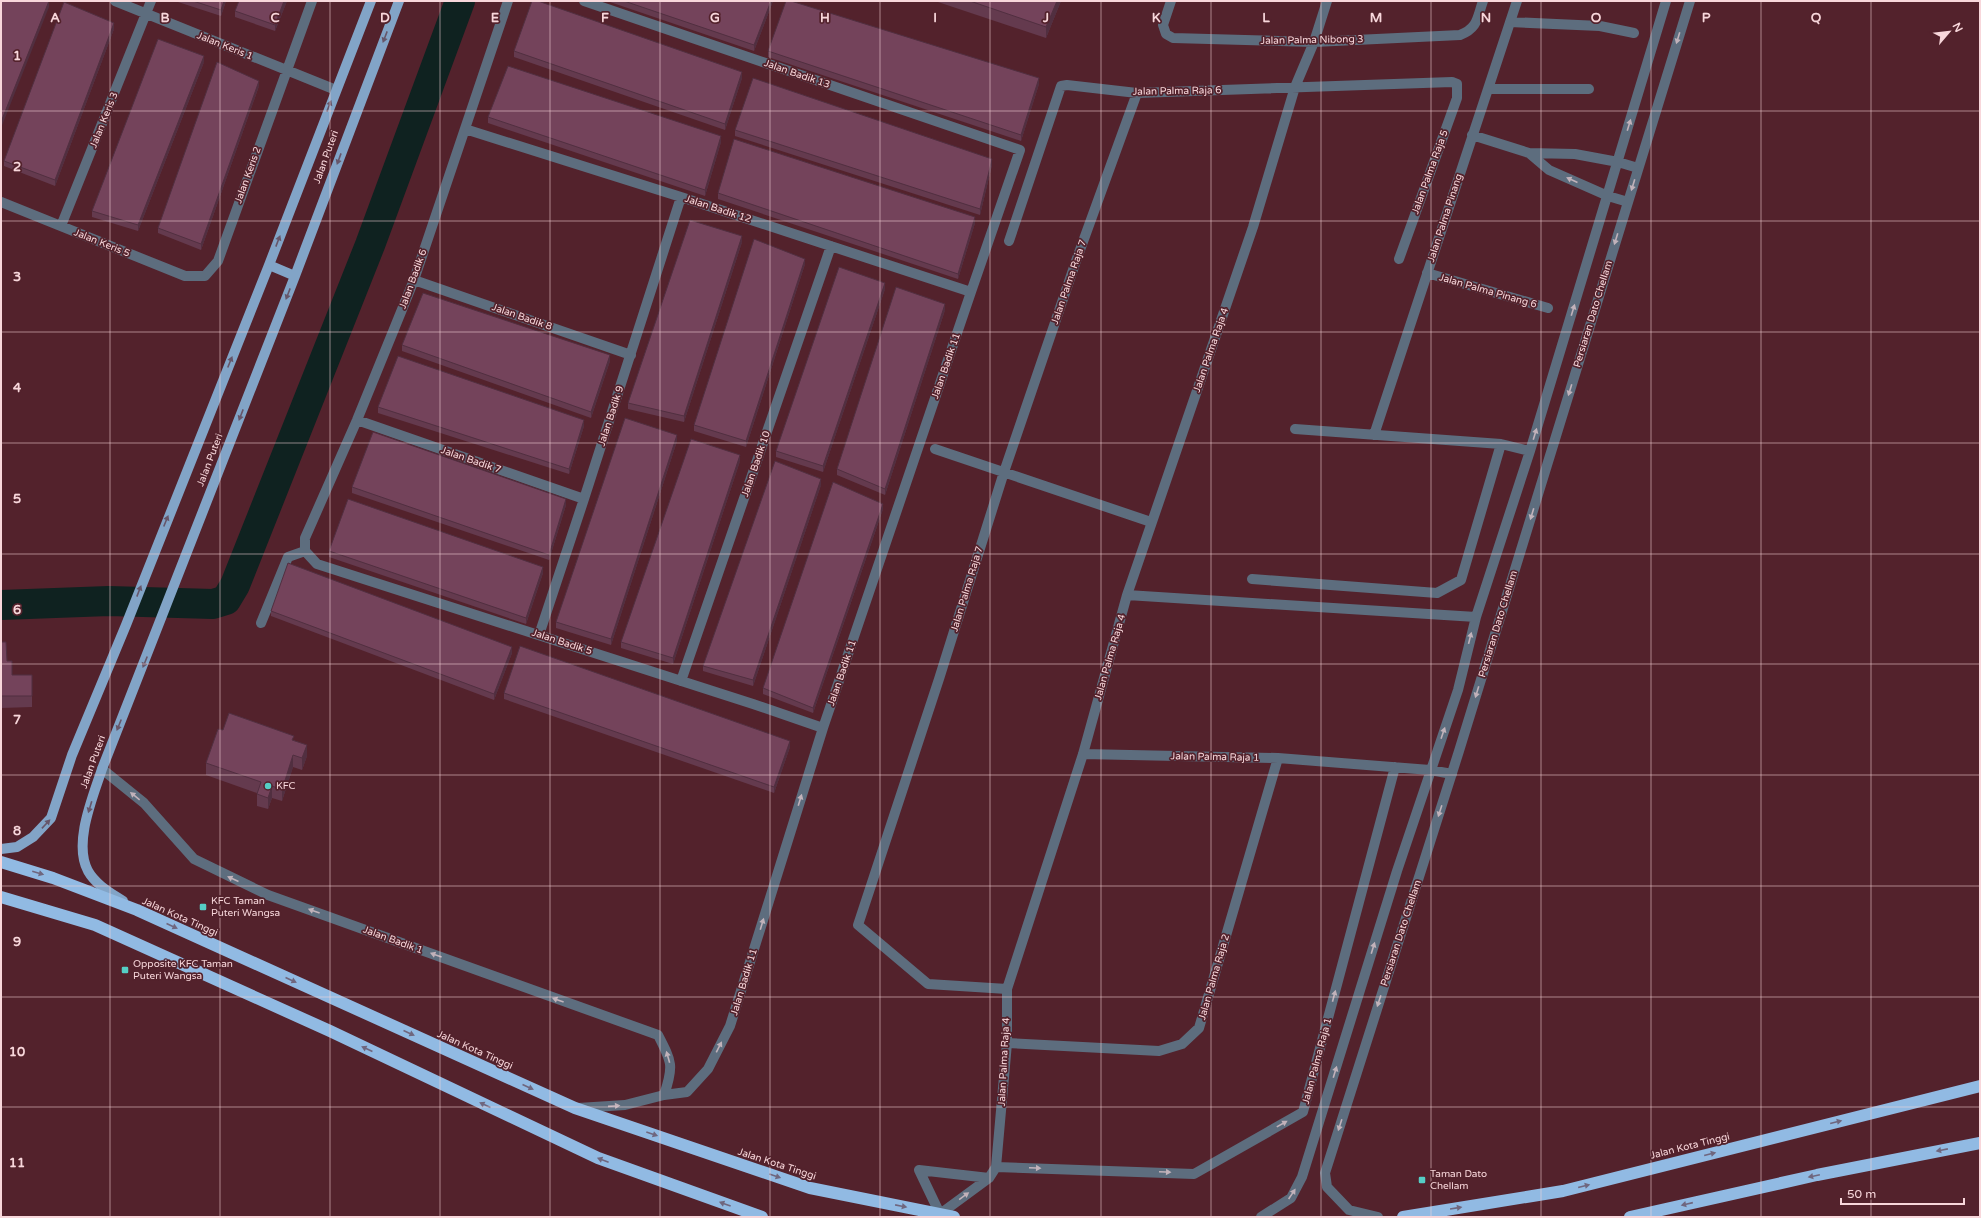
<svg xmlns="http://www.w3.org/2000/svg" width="1981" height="1218" viewBox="0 0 1981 1218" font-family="'Varela Round',sans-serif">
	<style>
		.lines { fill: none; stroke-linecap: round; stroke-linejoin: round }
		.river { stroke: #0f2220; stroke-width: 30 }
		.minor { stroke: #5d6d7e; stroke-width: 10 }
		.major { stroke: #82a4c7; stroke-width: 10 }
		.highway { stroke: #91bae3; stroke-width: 12 }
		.wall { fill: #643a4e }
		.shaded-wall { fill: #512f40 }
		.building { fill: #74435b; stroke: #512f40 }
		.oneway { fill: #66566a }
		.oneway2 { fill: #c2b2ba }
		.oneway3 { fill: #6f667e }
		.grid { fill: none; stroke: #f8d7db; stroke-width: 1; stroke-opacity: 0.55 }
		.poi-dot { fill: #55cec5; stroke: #53222c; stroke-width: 1.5 }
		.labels { text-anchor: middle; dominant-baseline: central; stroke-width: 3.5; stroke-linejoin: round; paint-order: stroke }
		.street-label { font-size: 10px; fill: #f8d7db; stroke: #53222c }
		.poi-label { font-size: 10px; fill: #f8d7db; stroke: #53222c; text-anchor: start }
		.grid-label { font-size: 13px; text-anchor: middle; font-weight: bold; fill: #f8d7db; stroke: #53222c; stroke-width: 3.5; stroke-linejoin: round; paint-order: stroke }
	</style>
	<rect width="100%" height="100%" fill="#53222c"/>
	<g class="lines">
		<path class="river" d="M1,605L109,601L213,604L226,600L235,585L370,245L460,1"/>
		<path class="minor" d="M115,1L336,90
			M1171,1L1163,25L1166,34L1173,38L1314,42L1460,35C1478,28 1477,18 1483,1
			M1510,22L1600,26L1634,33
			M1488,89H1589
			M465,129L681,197L971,292
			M1472,135L1529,153L1575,154L1618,162L1638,168
			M1529,153L1549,170L1608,196L1628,202
			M1,202L185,276H205L218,261L312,1
			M61,226L151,1
			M1009,241L1061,86L1067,85L1137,93L1452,82L1457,84V98L1399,259
			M1427,273L1548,308
			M414,280L631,355
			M357,420L584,499
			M1295,429L1501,444L1530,451
			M1374,435L1517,1
			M935,449L1151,522
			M305,551V538L357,420L414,280L508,1
			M305,551L317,564L753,704L823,728
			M1252,579L1437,593L1461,580L1501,444
			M1127,595L1476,617
			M261,623L288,557L305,551
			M539,635L584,499L681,197
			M681,681L831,246
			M1083,754L1278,758L1430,770L1452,774
			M102,769L144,803L194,859L268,895L658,1035C672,1062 674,1066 664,1095
			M1007,989L928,984L858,925L939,679L1004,472L1076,261L1137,93
			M1007,1043L1159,1051L1182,1044L1199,1028L1278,758
			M578,1108L625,1105L664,1095L687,1092L708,1069L730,1026L823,728L971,292L1020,150L584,1
			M996,1167L1194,1174L1303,1112L1395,767
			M919,1170L940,1214L989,1178L996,1167L1007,1043V989L1083,754L1127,595L1253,227L1295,87L1314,42L1327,1
			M919,1170L989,1178
			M1261,1217L1291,1198L1302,1177L1397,871L1458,690L1476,617L1530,451L1666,1
			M1378,1217L1349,1210L1327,1187L1325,1173L1459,751L1690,1"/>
		<path class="major" d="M269,265L295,276
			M1,849L17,847L33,837L51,818L72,755L126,625L269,265L371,1
			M123,901C111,893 96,885 88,871C73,843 93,797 102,769L295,276L399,1"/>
		<path class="highway" d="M1,862L53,878L137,910L575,1108L810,1188L954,1217
			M1,897L95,925L330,1031L598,1158L762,1217
			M1403,1217L1563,1191L1980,1086
			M1630,1217L1817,1175L1980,1143"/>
	</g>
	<path class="wall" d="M178,1H226L221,16L178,2Z
		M239,1H287L275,31L235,17V11Z
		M607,1H773L754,51Z
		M935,1H1061L1046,38Z
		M114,29L55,186L4,166V161Z
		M514,51L742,78L725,130L514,57Z
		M768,51L1039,84L1021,141L768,57Z
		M204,62L138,231L92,217V211Z
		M259,86L201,250L158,233V228Z
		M488,117L721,142L705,196L488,123Z
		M735,130L992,165L980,215L735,136Z
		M718,193L975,223L958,279L718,199Z
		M742,242L684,422L628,409V403Z
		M805,264L746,447L694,431V425Z
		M885,289L823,472L776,457V451Z
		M945,310L885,495L837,475V469Z
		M402,345L610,361L591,418L402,351Z
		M378,407L584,426L569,474L378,413Z
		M677,441L611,645L556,628V622Z
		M740,461L673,664L621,648V642Z
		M821,485L753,686L703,671V666Z
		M352,487L566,505L549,560L352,493Z
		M883,509L813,713L763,694V688Z
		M329,551L543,573L526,624L329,557Z
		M271,611L512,653L494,700L271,616Z
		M1,642L7,661L12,675H32V707L1,708Z
		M504,693L790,747L774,793L504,699Z
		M223,730L294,740L307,756L302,770L293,767L282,801L272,798L268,809L257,806V793L206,775V763Z"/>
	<path class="shaded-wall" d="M49,1V7L1,128V122Z
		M224,1H226L221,16V10Z
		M284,1H287L275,31V25Z
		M771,1H773L754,51V45Z
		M1057,1H1061L1046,38V27Z
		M114,23V29L55,186V180Z
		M204,56V62L138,231V225Z
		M742,72V78L725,130V124Z
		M1039,78V84L1021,141V135Z
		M259,81V86L201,250V244Z
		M721,136V142L705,196V190Z
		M992,159V165L980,215V209Z
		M975,217V223L958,279V274Z
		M742,236V242L684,422V416Z
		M805,259V264L746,447V441Z
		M885,283V289L823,472V466Z
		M945,304V310L885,495V489Z
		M610,355V361L591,418V412Z
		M584,420V426L569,474V469Z
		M677,435V441L611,645V639Z
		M740,455V461L673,664V658Z
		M821,479V485L753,686V680Z
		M566,499V505L549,560V555Z
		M883,504V509L813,713V708Z
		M543,567V573L526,624V618Z
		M512,647V653L494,700V694Z
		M790,741V747L774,793V787Z
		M307,745V756L302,770V758Z
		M293,755V767L282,801V790Z
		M272,786V798L268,809V798Z"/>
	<path class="building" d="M1,1H49L1,122Z
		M193,1H224L221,10Z
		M239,1H284L275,25L235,11Z
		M532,1H538L742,72L725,124L514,51Z
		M624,1H771L754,45Z
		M786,1H791L1039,78L1021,135L768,51Z
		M970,1H1057L1046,27Z
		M64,2L114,23L55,180L4,161Z
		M158,39L204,56L138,225L92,211Z
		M217,62L259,81L201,244L158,228Z
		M508,66L721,136L705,190L488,117Z
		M753,78L992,159L980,209L735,130Z
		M734,139L975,217L958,274L718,193Z
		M690,220L742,236L684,416L628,403Z
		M754,239L805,259L746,441L694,425Z
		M839,267L885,283L823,466L776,451Z
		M896,287L945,304L885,489L837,469Z
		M423,293L610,355L591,412L402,345Z
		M398,356L584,420L569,469L378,407Z
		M625,418L677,435L611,639L556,622Z
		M373,432L566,499L549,555L352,487Z
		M691,439L740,455L673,658L621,642Z
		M775,461L821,479L753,680L703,666Z
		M833,482L883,504L813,708L763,688Z
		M348,499L543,567L526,618L329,551Z
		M288,563L512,647L494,694L271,611Z
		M1,642H6L7,661H12V675H32V696H1Z
		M520,646L790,741L774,787L504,693Z
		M229,713L294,736L292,740L307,745L302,758L293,755L282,790L272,786L268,798L257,794L261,782L206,763L218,729L223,730Z"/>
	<defs><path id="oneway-solid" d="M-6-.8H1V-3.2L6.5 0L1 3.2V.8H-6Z"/></defs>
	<g class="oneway">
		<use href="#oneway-solid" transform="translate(385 37) rotate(111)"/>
		<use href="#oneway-solid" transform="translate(329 106) rotate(-69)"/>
		<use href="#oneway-solid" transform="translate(339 159) rotate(110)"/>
		<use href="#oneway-solid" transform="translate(278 241) rotate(-69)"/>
		<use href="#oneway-solid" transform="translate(288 294) rotate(111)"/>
		<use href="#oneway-solid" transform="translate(230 362) rotate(-68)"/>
		<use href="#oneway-solid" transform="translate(241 415) rotate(111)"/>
		<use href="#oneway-solid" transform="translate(166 521) rotate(-68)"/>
		<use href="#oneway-solid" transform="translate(139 591) rotate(-69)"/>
		<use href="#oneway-solid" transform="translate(145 662) rotate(112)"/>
		<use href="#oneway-solid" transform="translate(119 725) rotate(112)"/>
		<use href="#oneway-solid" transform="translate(90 807) rotate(107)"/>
		<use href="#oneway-solid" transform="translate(46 824) rotate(-47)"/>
	</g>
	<g class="oneway2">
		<use href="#oneway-solid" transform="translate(1678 38) rotate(107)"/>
		<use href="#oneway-solid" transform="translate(1629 125) rotate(-73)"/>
		<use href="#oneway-solid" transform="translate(1572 180) rotate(-156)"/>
		<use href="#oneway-solid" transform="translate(1633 185) rotate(107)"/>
		<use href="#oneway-solid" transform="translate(1616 239) rotate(107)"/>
		<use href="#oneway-solid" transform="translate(1573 310) rotate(-73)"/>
		<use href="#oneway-solid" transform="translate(1570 390) rotate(107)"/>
		<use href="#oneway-solid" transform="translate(1535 434) rotate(-73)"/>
		<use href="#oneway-solid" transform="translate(1532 514) rotate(107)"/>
		<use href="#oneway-solid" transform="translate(1470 638) rotate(-76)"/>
		<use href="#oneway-solid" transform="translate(1477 692) rotate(107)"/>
		<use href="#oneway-solid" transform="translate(1443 733) rotate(-71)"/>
		<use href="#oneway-solid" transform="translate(135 796) rotate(-141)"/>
		<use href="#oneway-solid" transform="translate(800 800) rotate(-73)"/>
		<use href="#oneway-solid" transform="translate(1440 811) rotate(108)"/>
		<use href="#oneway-solid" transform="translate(233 879) rotate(-156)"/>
		<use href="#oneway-solid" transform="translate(314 911) rotate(-160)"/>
		<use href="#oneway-solid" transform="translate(762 924) rotate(-73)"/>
		<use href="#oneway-solid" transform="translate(1373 948) rotate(-73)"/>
		<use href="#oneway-solid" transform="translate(436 955) rotate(-160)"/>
		<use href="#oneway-solid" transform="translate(1334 996) rotate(-75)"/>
		<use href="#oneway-solid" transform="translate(558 1000) rotate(-160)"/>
		<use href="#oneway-solid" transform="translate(1379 1001) rotate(108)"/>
		<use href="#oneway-solid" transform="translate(719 1047) rotate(-63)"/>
		<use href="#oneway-solid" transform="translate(668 1057) rotate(-106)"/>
		<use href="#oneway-solid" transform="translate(1335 1072) rotate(-73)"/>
		<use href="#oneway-solid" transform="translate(614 1106) rotate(-4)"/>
		<use href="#oneway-solid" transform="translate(1282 1124) rotate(-29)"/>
		<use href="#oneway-solid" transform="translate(1340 1125) rotate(108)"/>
		<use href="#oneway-solid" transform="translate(1035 1168) rotate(2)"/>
		<use href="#oneway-solid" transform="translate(1165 1172) rotate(3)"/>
		<use href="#oneway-solid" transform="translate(1292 1194) rotate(-56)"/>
		<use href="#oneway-solid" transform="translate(964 1196) rotate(-36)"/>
	</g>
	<g class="oneway3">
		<use href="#oneway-solid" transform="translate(38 873) rotate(16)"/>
		<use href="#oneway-solid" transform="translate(172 926) rotate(24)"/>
		<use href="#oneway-solid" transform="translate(291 980) rotate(24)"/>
		<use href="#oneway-solid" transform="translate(409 1033) rotate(24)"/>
		<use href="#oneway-solid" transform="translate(367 1049) rotate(-155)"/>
		<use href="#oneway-solid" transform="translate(528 1087) rotate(24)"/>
		<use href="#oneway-solid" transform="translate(485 1105) rotate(-155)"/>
		<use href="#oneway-solid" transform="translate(1836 1122) rotate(-14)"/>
		<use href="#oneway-solid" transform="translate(652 1134) rotate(19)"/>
		<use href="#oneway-solid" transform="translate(1942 1150) rotate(169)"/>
		<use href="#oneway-solid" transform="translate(1710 1154) rotate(-14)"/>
		<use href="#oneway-solid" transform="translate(603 1160) rotate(-159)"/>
		<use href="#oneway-solid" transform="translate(775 1176) rotate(19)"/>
		<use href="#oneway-solid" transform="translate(1814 1176) rotate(168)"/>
		<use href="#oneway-solid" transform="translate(1584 1186) rotate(-14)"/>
		<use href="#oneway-solid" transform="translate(725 1204) rotate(-160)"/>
		<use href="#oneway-solid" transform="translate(1687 1204) rotate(167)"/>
		<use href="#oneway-solid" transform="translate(901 1206) rotate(11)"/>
		<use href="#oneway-solid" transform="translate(1456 1208) rotate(-9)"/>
	</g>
	<path class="grid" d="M110,1V1217M220,1V1217M330,1V1217M440,1V1217M550,1V1217M660,1V1217M770,1V1217M880,1V1217M990,1V1217M1101,1V1217M1211,1V1217M1321,1V1217M1431,1V1217M1541,1V1217M1651,1V1217M1761,1V1217M1871,1V1217M1,111H1980M1,221H1980M1,332H1980M1,443H1980M1,554H1980M1,664H1980M1,775H1980M1,886H1980M1,997H1980M1,1107H1980"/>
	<g class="poi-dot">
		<circle cx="268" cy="786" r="4"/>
		<rect x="199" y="903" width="8" height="8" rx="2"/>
		<rect x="121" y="966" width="8" height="8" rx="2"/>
		<rect x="1418" y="1176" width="8" height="8" rx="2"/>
	</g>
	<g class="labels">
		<g class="street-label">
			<text transform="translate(1312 40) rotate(-1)">Jalan Palma Nibong 3</text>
			<text transform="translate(225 46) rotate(22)">Jalan Keris 1</text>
			<text transform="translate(797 74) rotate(19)">Jalan Badik 13</text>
			<text transform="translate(1177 91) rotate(-1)">Jalan Palma Raja 6</text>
			<text transform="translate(104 120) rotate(-68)">Jalan Keris 3</text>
			<text transform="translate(326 157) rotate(-70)">Jalan Puteri</text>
			<text transform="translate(1430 172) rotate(-70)">Jalan Palma Raja 5</text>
			<text transform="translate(248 175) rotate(-70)">Jalan Keris 2</text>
			<text transform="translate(718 209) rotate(18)">Jalan Badik 12</text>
			<text transform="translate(1445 218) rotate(-72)">Jalan Palma Pinang</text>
			<text transform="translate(102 243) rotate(22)">Jalan Keris 5</text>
			<text transform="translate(413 279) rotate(-70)">Jalan Badik 6</text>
			<text transform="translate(1069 282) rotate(-71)">Jalan Palma Raja 7</text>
			<text transform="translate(1488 291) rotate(16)">Jalan Palma Pinang 6</text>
			<text transform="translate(1593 314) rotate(-73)">Persiaran Dato Chellam</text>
			<text transform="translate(522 317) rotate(19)">Jalan Badik 8</text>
			<text transform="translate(1211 350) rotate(-71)">Jalan Palma Raja 4</text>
			<text transform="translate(946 366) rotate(-71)">Jalan Badik 11</text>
			<text transform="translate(611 416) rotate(-72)">Jalan Badik 9</text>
			<text transform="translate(210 460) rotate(-69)">Jalan Puteri</text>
			<text transform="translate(471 460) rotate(19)">Jalan Badik 7</text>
			<text transform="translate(756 464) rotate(-71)">Jalan Badik 10</text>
			<text transform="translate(967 589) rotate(-73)">Jalan Palma Raja 7</text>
			<text transform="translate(1498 624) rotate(-73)">Persiaran Dato Chellam</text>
			<text transform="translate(562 642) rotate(18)">Jalan Badik 5</text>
			<text transform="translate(1110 657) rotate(-74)">Jalan Palma Raja 4</text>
			<text transform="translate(842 673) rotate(-71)">Jalan Badik 11</text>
			<text transform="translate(1215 757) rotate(1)">Jalan Palma Raja 1</text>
			<text transform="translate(93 762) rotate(-70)">Jalan Puteri</text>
			<text transform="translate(180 917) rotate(24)">Jalan Kota Tinggi</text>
			<text transform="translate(1401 933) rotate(-72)">Persiaran Dato Chellam</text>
			<text transform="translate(393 940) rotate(20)">Jalan Badik 1</text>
			<text transform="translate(1214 977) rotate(-74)">Jalan Palma Raja 2</text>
			<text transform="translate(744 982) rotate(-73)">Jalan Badik 11</text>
			<text transform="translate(475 1050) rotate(24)">Jalan Kota Tinggi</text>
			<text transform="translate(1317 1061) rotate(-75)">Jalan Palma Raja 1</text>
			<text transform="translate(1004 1062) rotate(-87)">Jalan Palma Raja 4</text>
			<text transform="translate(1690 1146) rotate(-14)">Jalan Kota Tinggi</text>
			<text transform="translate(777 1164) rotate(18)">Jalan Kota Tinggi</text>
		</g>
		<g class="poi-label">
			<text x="276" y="786">KFC</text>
			<text x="211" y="901">KFC Taman<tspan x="211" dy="12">Puteri Wangsa</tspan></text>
			<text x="133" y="964">Opposite KFC Taman<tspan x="133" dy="12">Puteri Wangsa</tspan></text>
			<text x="1430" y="1174">Taman Dato<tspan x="1430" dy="12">Chellam</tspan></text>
		</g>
	</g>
	<g class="grid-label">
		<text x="55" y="22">A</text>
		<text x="165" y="22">B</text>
		<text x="275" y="22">C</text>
		<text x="385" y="22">D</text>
		<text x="495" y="22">E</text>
		<text x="605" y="22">F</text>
		<text x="715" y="22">G</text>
		<text x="825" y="22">H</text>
		<text x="935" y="22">I</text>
		<text x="1046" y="22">J</text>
		<text x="1156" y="22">K</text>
		<text x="1266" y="22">L</text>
		<text x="1376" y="22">M</text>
		<text x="1486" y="22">N</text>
		<text x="1596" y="22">O</text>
		<text x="1706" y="22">P</text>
		<text x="1816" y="22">Q</text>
		<text x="17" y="60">1</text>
		<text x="17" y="171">2</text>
		<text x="17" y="281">3</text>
		<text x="17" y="392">4</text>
		<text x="17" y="503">5</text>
		<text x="17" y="614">6</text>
		<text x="17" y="724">7</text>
		<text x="17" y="835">8</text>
		<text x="17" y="946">9</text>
		<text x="17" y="1056">10</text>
		<text x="17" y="1167">11</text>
	</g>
	<rect width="1981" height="1218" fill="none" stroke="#f8d7db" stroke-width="4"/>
	<g transform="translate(1949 32) rotate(62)" stroke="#53222c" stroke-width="3" paint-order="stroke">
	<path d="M0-3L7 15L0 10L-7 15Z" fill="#f8d7db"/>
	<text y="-6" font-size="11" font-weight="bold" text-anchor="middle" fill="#f8d7db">N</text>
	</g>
	<path d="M1841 1198v6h123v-6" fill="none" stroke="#f8d7db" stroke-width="2"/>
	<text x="1847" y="1198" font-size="12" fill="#f8d7db" stroke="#53222c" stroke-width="3" paint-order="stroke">50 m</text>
</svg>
